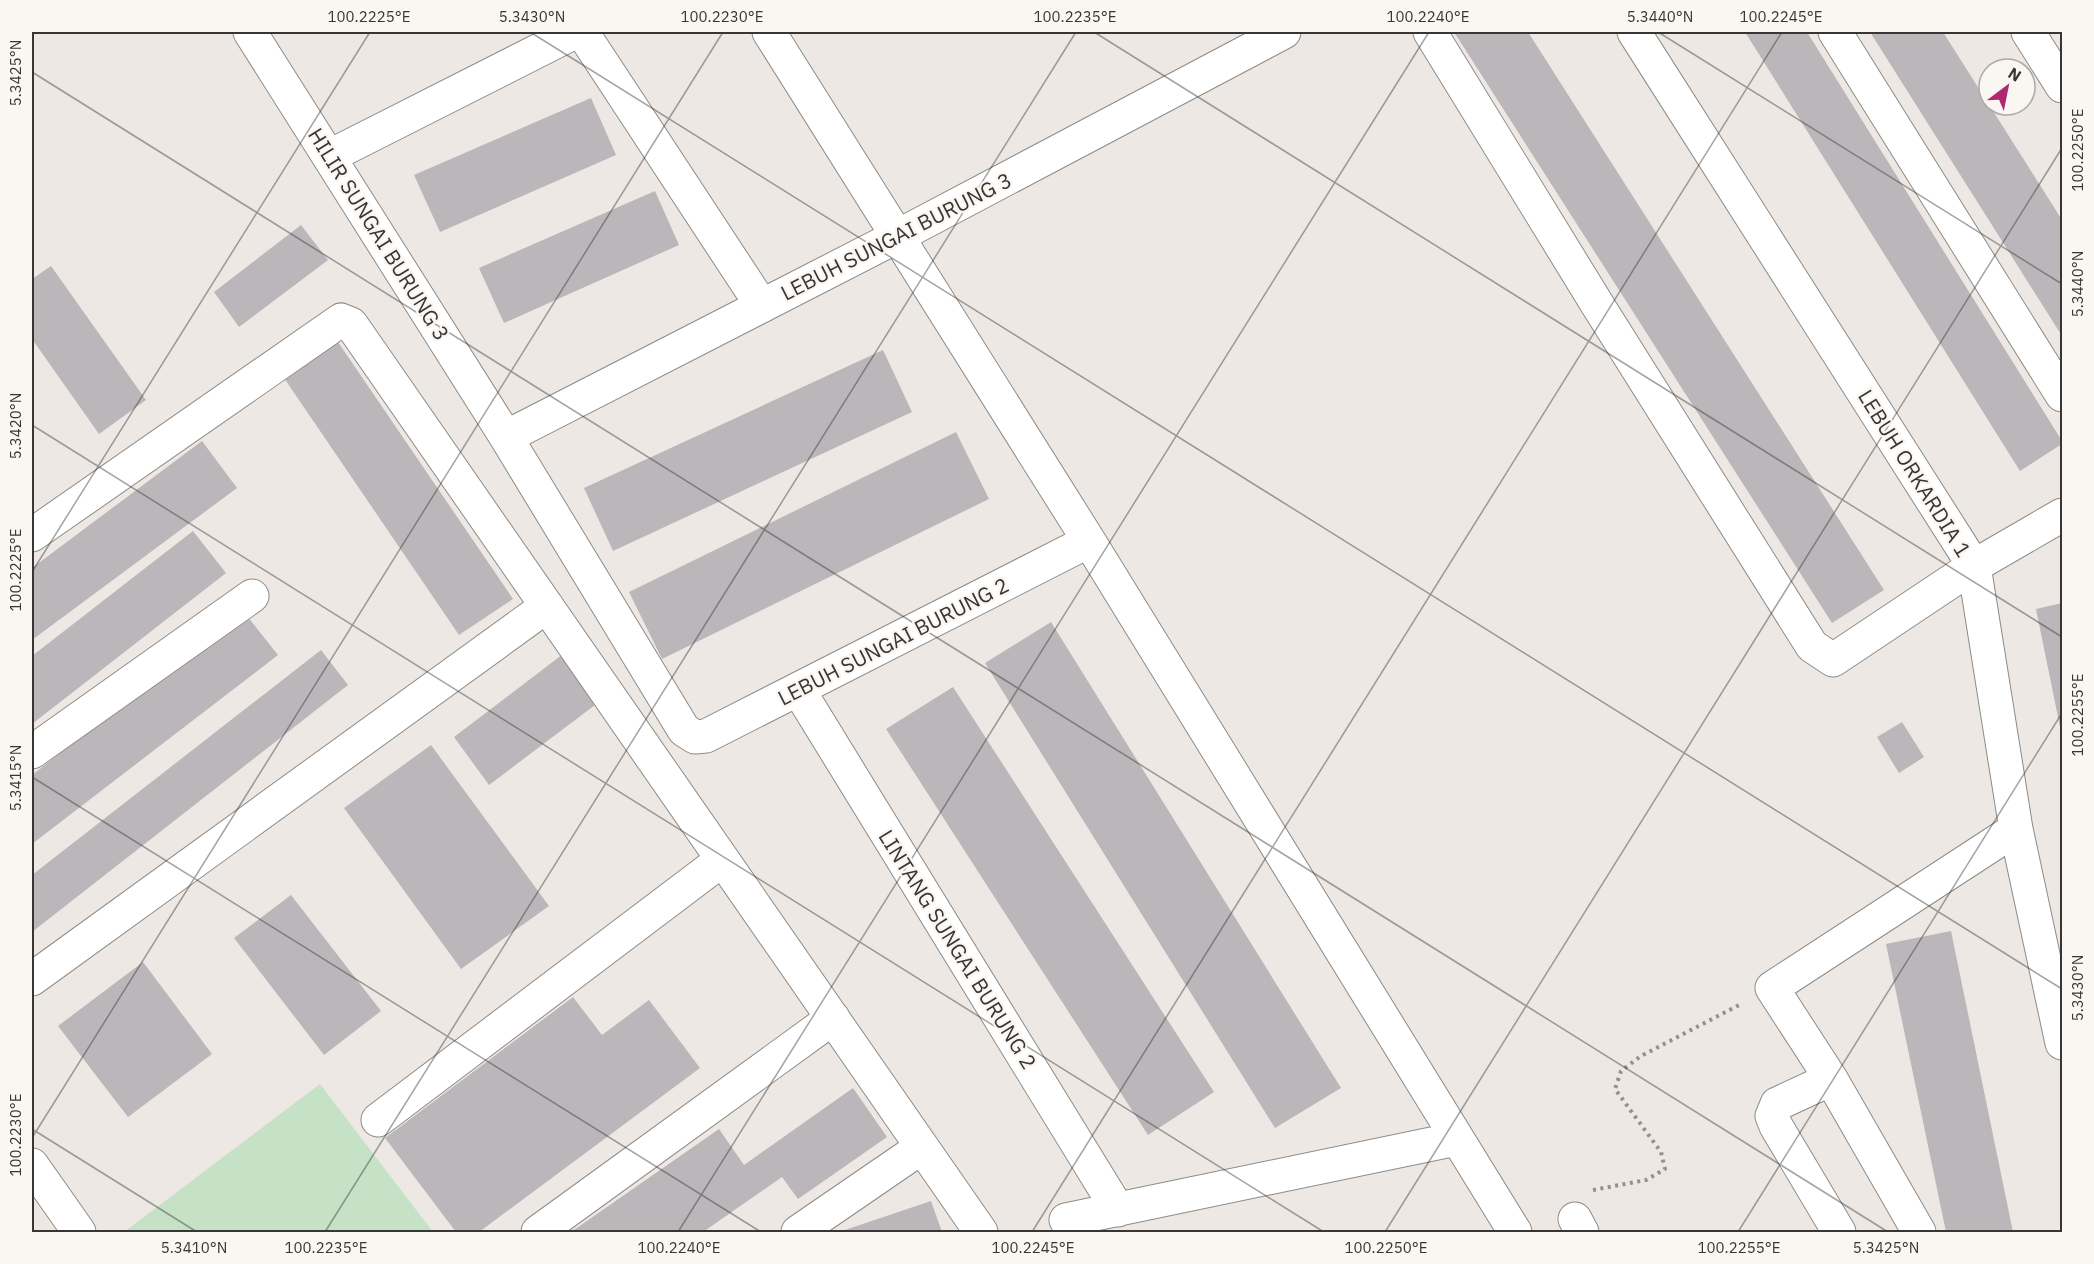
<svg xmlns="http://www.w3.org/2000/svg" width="2094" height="1264" viewBox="0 0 2094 1264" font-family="'IBM Plex Sans',sans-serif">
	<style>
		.green { fill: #c5e2c7 }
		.building { fill: #bbb6b9 }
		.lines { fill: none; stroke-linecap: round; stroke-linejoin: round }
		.minor-casing { stroke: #8e8b87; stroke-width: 35 }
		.path { stroke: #94908e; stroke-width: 4; stroke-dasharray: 3 4.5; stroke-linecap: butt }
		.minor { stroke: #fff; stroke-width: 33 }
		.ticks { fill: none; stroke: #383635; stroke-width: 1.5; stroke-opacity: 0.45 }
		.labels { text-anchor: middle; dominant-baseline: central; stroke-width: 4.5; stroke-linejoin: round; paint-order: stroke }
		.street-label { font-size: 21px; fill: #383635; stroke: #faf6f2 }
		.neatline { fill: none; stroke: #383635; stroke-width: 2 }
		.ticks-label { font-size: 15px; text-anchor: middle; fill: #383635 }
	</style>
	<rect width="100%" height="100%" fill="#ede8e4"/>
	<path class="green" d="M320,1084L433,1232H124Z"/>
	<path class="building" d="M1454,32H1528L1884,590L1832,623Z
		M1745,32H1807L2062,441V444L2020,471Z
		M1870,32H1943L2062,220V336Z
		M591,98L616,155L440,232L414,175Z
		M655,191L679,245L504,323L479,268Z
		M301,225L328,260L239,327L214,292Z
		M51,266L146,400L99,434L32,339V279Z
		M338,342L513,599L459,635L284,378Z
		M883,350L912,412L613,551L584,488Z
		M956,432L989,499L662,659L629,592Z
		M202,441L237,488L32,640V568Z
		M193,531L226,573L32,724V656Z
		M2062,603V732H2061L2036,609Z
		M244,612L278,655L32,844V775Z
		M1051,622L1341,1088L1275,1128L985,663Z
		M321,650L348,685L32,932V875Z
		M567,651L603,699L489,785L454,737Z
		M953,687L1214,1092L1148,1135L886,729Z
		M1902,722L1924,757L1899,773L1877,737Z
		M431,745L549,906L461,969L344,808Z
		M291,895L381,1011L324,1055L234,938Z
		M1951,931L2013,1232H1946L1886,944Z
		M143,962L212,1054L128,1117L58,1026Z
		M573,997L602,1035L649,1000L700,1068L479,1232H456L385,1138Z
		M853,1088L887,1137L798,1199L782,1177L703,1232H571L719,1129L744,1165Z
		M931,1201L942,1232H839Z"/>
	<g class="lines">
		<g class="minor-casing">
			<path id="minor" d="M250,32L506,437L684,730L695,737L706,736L1089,541
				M582,32L762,306
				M769,32L1089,541L1515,1232
				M1430,32L1597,304L1812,646L1833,660L1974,566L2062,515
				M1634,32L1974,566L2016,829L2062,1043
				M1835,32L2062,395
				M2028,32L2062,86
				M330,156L575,32
				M506,437L898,236L1284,32
				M32,535L341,320L351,324L981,1232
				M798,689L1118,1210
				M32,752L252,596
				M32,979L547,606
				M1831,1079L1777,1104L1772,1116L1776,1126L1839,1232
				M378,1120L722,860
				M32,1165L79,1232
				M1575,1219L1582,1232
				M1066,1220L1456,1139
				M538,1232L833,1018
				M798,1232L922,1147
				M1919,1232L1831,1079L1772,988L2016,829"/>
		</g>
		<path class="path" d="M1593,1190L1646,1180L1665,1169L1661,1152L1615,1089L1621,1071L1641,1056L1741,1004"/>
		<use href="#minor" class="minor"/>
	</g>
	<path class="ticks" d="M530,32L2062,989M1094,32L2062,637M1658,32L2062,284M32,72L1888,1232M32,425L1324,1232M32,572L370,32M32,777L761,1232M32,1129L197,1232M32,1138L723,32M325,1232L1076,32M678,1232L1429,32M1032,1232L1782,32M1385,1232L2062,148M1738,1232L2062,713"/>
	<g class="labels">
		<g class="street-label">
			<text transform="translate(379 234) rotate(58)">HILIR SUNGAI BURUNG 3</text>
			<text transform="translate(896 236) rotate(-27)">LEBUH SUNGAI BURUNG 3</text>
			<text transform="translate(1915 473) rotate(58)">LEBUH ORKARDIA 1</text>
			<text transform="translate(893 641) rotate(-27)">LEBUH SUNGAI BURUNG 2</text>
			<text transform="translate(958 949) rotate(58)">LINTANG SUNGAI BURUNG 2</text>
		</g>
	</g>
	<rect width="2094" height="1264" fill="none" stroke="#faf6f2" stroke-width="66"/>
	<g transform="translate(2007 87) rotate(32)"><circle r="28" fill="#faf6f2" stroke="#aca9a6" stroke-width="1.5"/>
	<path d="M0-4.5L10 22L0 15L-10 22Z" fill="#af296e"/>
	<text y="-9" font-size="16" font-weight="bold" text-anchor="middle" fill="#383635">N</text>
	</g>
	<rect x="33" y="33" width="2028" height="1198" class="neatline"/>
	<g class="ticks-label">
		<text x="369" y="22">100.2225°E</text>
		<text x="532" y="22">5.3430°N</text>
		<text x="722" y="22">100.2230°E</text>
		<text x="1075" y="22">100.2235°E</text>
		<text x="1428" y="22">100.2240°E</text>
		<text x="1660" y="22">5.3440°N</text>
		<text x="1781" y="22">100.2245°E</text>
		<text transform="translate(16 73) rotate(-90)" y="5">5.3425°N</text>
		<text transform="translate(2078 150) rotate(-90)" y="5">100.2250°E</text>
		<text transform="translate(2078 284) rotate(-90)" y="5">5.3440°N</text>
		<text transform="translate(16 426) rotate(-90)" y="5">5.3420°N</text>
		<text transform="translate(16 570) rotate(-90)" y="5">100.2225°E</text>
		<text transform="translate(2078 715) rotate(-90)" y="5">100.2255°E</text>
		<text transform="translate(16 778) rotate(-90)" y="5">5.3415°N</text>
		<text transform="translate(2078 988) rotate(-90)" y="5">5.3430°N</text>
		<text transform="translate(16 1135) rotate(-90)" y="5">100.2230°E</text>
		<text x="194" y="1253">5.3410°N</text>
		<text x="326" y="1253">100.2235°E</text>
		<text x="679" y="1253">100.2240°E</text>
		<text x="1033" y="1253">100.2245°E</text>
		<text x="1386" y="1253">100.2250°E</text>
		<text x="1739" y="1253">100.2255°E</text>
		<text x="1886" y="1253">5.3425°N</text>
	</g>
</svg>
